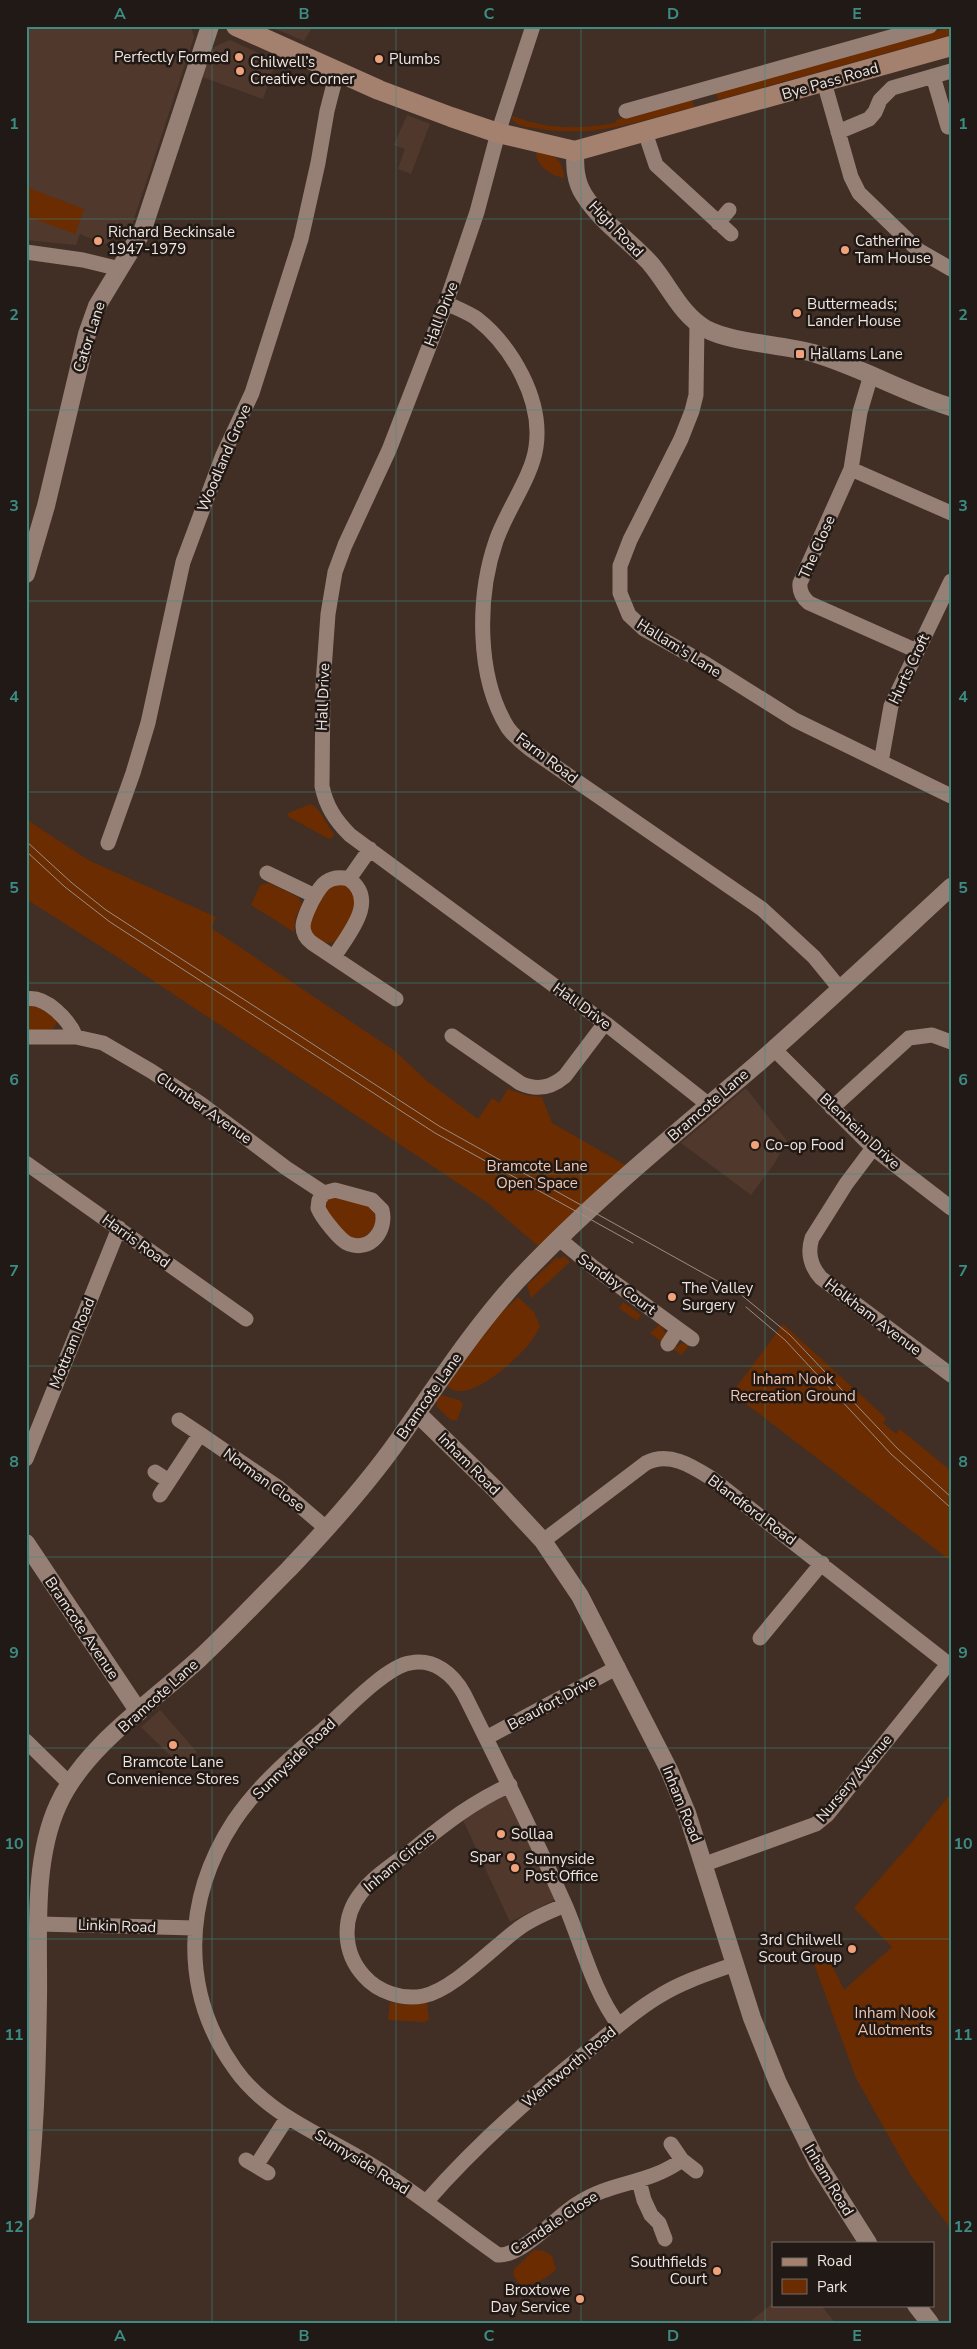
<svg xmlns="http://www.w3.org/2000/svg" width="977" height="2349" viewBox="0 0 977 2349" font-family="'Nunito Sans',sans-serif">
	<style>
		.built { fill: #50382c }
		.green { fill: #6a2c00 }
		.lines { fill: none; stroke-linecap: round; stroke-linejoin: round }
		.minor { stroke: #968075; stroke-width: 15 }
		.tertiary { stroke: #968075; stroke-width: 18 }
		.secondary { stroke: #a4806f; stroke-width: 20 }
		.tram { stroke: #9b8d85; stroke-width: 1 }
		.grid { fill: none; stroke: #3c8c84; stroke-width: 1; stroke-opacity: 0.55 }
		.poi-dot { fill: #f0a27a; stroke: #211915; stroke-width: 2 }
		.labels { text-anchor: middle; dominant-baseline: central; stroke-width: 5; stroke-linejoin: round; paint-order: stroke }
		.poi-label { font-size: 15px; fill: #f0e4de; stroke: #211915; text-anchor: start }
		.street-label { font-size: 15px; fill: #f0e4de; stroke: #211915 }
		.park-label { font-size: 15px; fill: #f3c6b0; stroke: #211915 }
		.neatline { fill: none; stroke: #3c8c84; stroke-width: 2 }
		.grid-label { font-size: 16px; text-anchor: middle; font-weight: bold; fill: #3c8c84 }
	</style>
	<rect width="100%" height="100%" fill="#412f25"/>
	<path class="built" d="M26,26H191L194,37L131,228L105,244L80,234L76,245L26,240Z
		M269,26H313L304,41Z
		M230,40L276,61L263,99L202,77L214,47Z
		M407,115L430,124L411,174L398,169L405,149L394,145Z
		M746,1088L787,1141L774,1164L751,1195L681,1143Z
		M160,1710L197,1752L182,1767L141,1727Z
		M508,1794L558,1898L510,1922L462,1818Z
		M773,2303V2305H821L835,2323H748Z"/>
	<path class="green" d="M951,27V35L718,100L716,93Z
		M692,100L694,107C639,121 597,138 540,129C530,127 518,128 512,119L513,116C547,130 580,129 615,123L616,120Z
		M536,152C552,151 564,161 564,178C553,177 535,165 536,152Z
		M29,188L84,209L75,234L26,216V196Z
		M311,804C321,809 326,825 334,834L332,838L329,839L287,816L288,813Z
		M26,819L88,860L216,917L211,928L395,1051L427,1081L478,1119L492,1098L499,1103L508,1089L525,1095L542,1097L552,1123L627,1166L538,1246L488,1203L122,960L26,899Z
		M269,883L298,897L302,904L296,916L294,932L251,905L260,885Z
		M335,883L349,885L359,905L337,941C321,946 315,941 308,927L326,888Z
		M34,1004L58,1021L53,1029L26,1032V1007Z
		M333,1196L366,1204L377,1214L374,1229L363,1238H350C341,1228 325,1216 326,1202Z
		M564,1256L570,1262L531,1298L527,1285L557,1257L559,1259Z
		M518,1297L534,1312L540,1326C533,1347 486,1389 463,1391C456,1392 451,1390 446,1385L500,1314Z
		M623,1302L641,1315L637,1321L619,1308Z
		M660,1324L666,1334L663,1343L650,1333Z
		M783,1324L886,1418L883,1423L896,1434L900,1429L951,1471V1561L732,1393Z
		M682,1343L689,1345L682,1355L673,1349Z
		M441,1395L459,1400L463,1404L457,1420H451L437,1407V1400Z
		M951,1793V2229L911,2176L856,2078L814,1964L821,1962L832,1965L844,1990L892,1947L854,1908L911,1843Z
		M390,2002L408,2005L427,2003L429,2020L424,2022L389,2020L388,2019Z
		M534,2250L544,2251L552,2256L556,2269C548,2279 530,2287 519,2284L513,2275L514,2269Z"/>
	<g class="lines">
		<path class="minor" d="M533,26L498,133L477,212L446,303L389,450L345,545L335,572L328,614L323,684L322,786C326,806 335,820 350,835L605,1023L709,1105
			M933,76L948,127
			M824,82L851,177L859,193L918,250L951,269
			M626,111L930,26
			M645,132L656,165L731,234
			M838,132L869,119L875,112L880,100L892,88L951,71
			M718,223L729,210
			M26,252L83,260L120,269
			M446,303C456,308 467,312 476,318C512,346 543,400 536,447C532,477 506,511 496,541C477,596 476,677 508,728C514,736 522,743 530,749L762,909L814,957L841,990
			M697,324L696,395L692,411L681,439L630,540L620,566V593L629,615L644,629L706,664L795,720L951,796
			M871,375L860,412L851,469L800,583C799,592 803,598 809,603L917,651
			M851,469L951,513
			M881,762L891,706L951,581
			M108,843L133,773L148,723L183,562L223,455L252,393L301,239L318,163L327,111L337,72
			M267,873L315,896
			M349,879C341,877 333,877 326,882C320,886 316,894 312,901C305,916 296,931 312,943L396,999
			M334,957C348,934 379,901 349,879L370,849
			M26,999C46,995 69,1020 76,1037
			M452,1036L520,1083C537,1091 551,1088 565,1076L605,1023
			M26,1037H76L103,1043L151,1071L201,1104L286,1168L324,1193
			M774,1049L873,1148L951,1208
			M832,1108L909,1038L932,1035L951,1042
			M873,1148L846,1184L812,1238C807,1253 811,1267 821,1278L951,1375
			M26,1163L246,1319
			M335,1190L372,1200L382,1210C387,1230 371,1252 349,1244C340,1241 321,1216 318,1208L319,1200L324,1193Z
			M558,1238L593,1267L692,1339
			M668,1344L678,1329
			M179,1420L200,1434
			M26,1459L119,1228
			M155,1472L169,1481
			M160,1495L200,1434L279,1488L326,1528
			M543,1541L646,1463C669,1451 692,1466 711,1478L951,1666
			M760,1638L822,1563
			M486,1738L618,1667
			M26,1741L70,1784
			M510,1785C474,1801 446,1823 416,1847C398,1861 375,1875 361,1893C341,1918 343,1953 364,1976C378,1992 402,2000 423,1996C453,1990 492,1948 518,1929C532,1918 549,1912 565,1905
			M705,1864L816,1824L827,1815L948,1664
			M39,1924L195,1928
			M619,2025C594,1993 582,1945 566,1907C534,1835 499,1764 464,1694C453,1674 434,1658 410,1663C388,1666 349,1706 332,1722C297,1752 260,1782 234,1821C183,1899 180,1992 235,2069C268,2116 324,2135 370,2164C415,2191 455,2225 498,2255C521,2257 556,2217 577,2204C611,2181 648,2185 682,2160
			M671,2144L682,2160L696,2171
			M246,2160L268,2173
			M256,2166L287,2118
			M639,2181L644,2200L651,2215L659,2223L665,2239
			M426,2202C475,2146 531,2096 589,2050C612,2031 635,2010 661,1995C684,1981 710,1973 735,1964"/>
		<path class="tertiary" d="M575,151C575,167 575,181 584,195C601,222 629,240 650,263C669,285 680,314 706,329C732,343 782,344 813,353C861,367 904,393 951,407
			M26,574L46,506L87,334L97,306L142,232L210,26
			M417,1413L494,1488L543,1541L580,1596L669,1770L687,1813L752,2018L778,2083L818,2164L868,2243
			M26,1543L139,1712
			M26,2212C35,2141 37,2070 38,1999C39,1938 32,1862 58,1805C84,1747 152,1702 199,1659C230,1630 259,1599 289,1569C326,1530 363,1489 394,1446C434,1390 470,1333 516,1282C590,1203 674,1135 756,1065C822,1007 886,947 951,887
			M916,2305L930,2323"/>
		<path class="secondary" d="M236,26L379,90L451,117L498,133L575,151L951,46"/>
		<path class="tram" d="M26,841L72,883L106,910L439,1126L739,1293L790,1335L897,1448L951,1497
			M26,851L65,887L110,922L435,1133L633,1243
			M746,1307L785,1340L891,1454L951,1508"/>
	</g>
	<path class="grid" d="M212,26V2323M396,26V2323M581,26V2323M765,26V2323M26,219H951M26,410H951M26,601H951M26,792H951M26,983H951M26,1174H951M26,1366H951M26,1557H951M26,1748H951M26,1939H951M26,2130H951"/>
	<g class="poi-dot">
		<circle cx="239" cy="57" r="5"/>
		<circle cx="379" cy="59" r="5"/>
		<circle cx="240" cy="71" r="5"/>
		<circle cx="98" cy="241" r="5"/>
		<circle cx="845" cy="250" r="5"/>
		<circle cx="797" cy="313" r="5"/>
		<rect x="795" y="349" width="10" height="10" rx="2.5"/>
		<circle cx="755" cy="1145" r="5"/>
		<circle cx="672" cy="1297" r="5"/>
		<circle cx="173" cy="1745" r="5"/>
		<circle cx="501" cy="1834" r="5"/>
		<circle cx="511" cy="1857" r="5"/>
		<circle cx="515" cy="1868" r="5"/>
		<circle cx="852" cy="1949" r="5"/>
		<circle cx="717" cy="2271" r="5"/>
		<circle cx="580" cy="2299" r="5"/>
	</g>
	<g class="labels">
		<g class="poi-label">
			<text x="229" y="57" text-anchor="end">Perfectly Formed</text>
			<text x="389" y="59">Plumbs</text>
			<text x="250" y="62">Chilwell’s<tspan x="250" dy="17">Creative Corner</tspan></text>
			<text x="108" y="232">Richard Beckinsale<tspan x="108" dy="17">1947-1979</tspan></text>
			<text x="855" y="241">Catherine<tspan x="855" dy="17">Tam House</tspan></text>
			<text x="807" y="304">Buttermeads;<tspan x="807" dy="17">Lander House</tspan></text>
			<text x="810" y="354">Hallams Lane</text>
			<text x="765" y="1145">Co-op Food</text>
			<text x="682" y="1288">The Valley<tspan x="682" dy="17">Surgery</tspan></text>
			<text x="173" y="1762" text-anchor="middle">Bramcote Lane<tspan x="173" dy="17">Convenience Stores</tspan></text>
			<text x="511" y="1834">Sollaa</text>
			<text x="501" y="1857" text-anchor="end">Spar</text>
			<text x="525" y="1859">Sunnyside<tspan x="525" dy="17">Post Office</tspan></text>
			<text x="842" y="1940" text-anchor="end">3rd Chilwell<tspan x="842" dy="17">Scout Group</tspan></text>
			<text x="707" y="2262" text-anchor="end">Southfields<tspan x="707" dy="17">Court</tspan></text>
			<text x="570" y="2290" text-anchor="end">Broxtowe<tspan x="570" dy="17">Day Service</tspan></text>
		</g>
		<g class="street-label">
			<text transform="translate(830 81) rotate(-16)">Bye Pass Road</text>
			<text transform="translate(616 229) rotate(46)">High Road</text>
			<text transform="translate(441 314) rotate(-69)">Hall Drive</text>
			<text transform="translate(89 337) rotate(-72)">Cator Lane</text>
			<text transform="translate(224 458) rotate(-67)">Woodland Grove</text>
			<text transform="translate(817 547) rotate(-66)">The Close</text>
			<text transform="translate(679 648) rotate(32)">Hallam's Lane</text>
			<text transform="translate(909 669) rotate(-65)">Hurts Croft</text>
			<text transform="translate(323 697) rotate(-88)">Hall Drive</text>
			<text transform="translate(547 758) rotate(37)">Farm Road</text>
			<text transform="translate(582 1006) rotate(36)">Hall Drive</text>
			<text transform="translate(708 1105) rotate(-41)">Bramcote Lane</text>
			<text transform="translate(204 1108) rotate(35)">Clumber Avenue</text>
			<text transform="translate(860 1131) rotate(43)">Blenheim Drive</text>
			<text transform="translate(136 1241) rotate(36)">Harris Road</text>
			<text transform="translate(617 1284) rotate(36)">Sandby Court</text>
			<text transform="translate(873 1317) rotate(37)">Holkham Avenue</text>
			<text transform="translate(72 1343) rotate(-68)">Mottram Road</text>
			<text transform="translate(429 1396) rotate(-55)">Bramcote Lane</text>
			<text transform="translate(469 1464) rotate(45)">Inham Road</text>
			<text transform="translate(264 1480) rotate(36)">Norman Close</text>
			<text transform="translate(752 1510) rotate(37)">Blandford Road</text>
			<text transform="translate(82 1628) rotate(56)">Bramcote Avenue</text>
			<text transform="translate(158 1696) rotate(-42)">Bramcote Lane</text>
			<text transform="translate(552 1703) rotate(-28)">Beaufort Drive</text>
			<text transform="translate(294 1759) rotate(-44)">Sunnyside Road</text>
			<text transform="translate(854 1778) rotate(-50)">Nursery Avenue</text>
			<text transform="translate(682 1804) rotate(68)">Inham Road</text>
			<text transform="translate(399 1861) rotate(-40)">Inham Circus</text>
			<text transform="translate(117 1926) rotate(2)">Linkin Road</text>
			<text transform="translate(569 2067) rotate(-40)">Wentworth Road</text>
			<text transform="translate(362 2162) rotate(32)">Sunnyside Road</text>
			<text transform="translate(829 2180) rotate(59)">Inham Road</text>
			<text transform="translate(554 2223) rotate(-34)">Camdale Close</text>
		</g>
		<g class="park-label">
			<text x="537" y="1166">Bramcote Lane<tspan x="537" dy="17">Open Space</tspan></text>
			<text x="793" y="1379">Inham Nook<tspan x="793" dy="17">Recreation Ground</tspan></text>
			<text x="895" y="2013">Inham Nook<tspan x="895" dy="17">Allotments</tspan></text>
		</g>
	</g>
	<rect width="977" height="2349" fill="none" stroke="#211915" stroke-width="55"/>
	<rect x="772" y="2242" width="162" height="65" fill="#211915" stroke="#746a65"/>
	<rect x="782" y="2258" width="25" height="8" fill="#a4806f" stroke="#746a65"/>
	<text x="817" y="2266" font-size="15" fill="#f0e4de">Road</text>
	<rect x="782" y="2279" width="25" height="15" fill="#6a2c00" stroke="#746a65"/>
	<text x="817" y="2292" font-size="15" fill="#f0e4de">Park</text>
	<rect x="28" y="28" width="922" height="2294" class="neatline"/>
	<g class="grid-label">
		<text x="120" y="19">A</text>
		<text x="304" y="19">B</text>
		<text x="489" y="19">C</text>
		<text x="673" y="19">D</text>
		<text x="857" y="19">E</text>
		<text x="14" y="129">1</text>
		<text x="963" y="129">1</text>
		<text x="14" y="320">2</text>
		<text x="963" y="320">2</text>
		<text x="14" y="511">3</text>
		<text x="963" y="511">3</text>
		<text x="14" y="702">4</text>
		<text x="963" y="702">4</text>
		<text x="14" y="893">5</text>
		<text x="963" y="893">5</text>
		<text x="14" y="1085">6</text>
		<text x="963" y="1085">6</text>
		<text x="14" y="1276">7</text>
		<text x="963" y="1276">7</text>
		<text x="14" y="1467">8</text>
		<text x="963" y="1467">8</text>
		<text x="14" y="1658">9</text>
		<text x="963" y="1658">9</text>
		<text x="14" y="1849">10</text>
		<text x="963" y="1849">10</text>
		<text x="14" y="2040">11</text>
		<text x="963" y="2040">11</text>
		<text x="14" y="2232">12</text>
		<text x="963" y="2232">12</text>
		<text x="120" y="2341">A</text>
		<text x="304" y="2341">B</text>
		<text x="489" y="2341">C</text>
		<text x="673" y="2341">D</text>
		<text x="857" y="2341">E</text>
	</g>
</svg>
